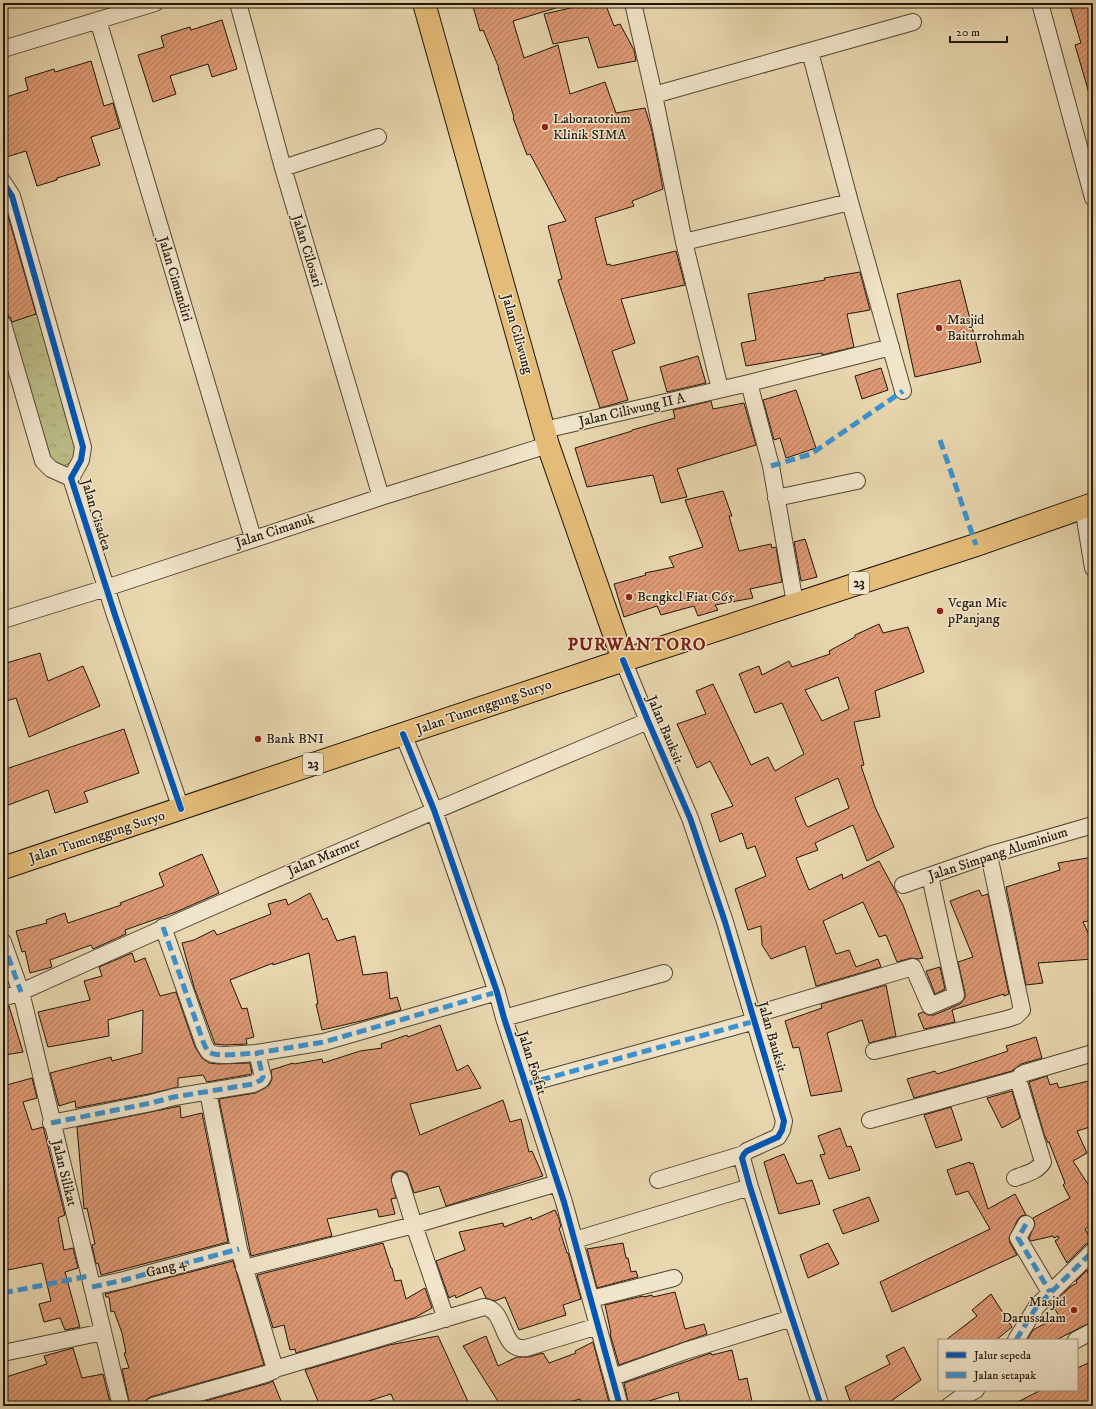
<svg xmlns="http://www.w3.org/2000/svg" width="1096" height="1409" viewBox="0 0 1096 1409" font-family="'IM FELL DW Pica',serif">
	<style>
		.grass { fill: url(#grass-tufts); stroke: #6d6a4a }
		.building { fill: url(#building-hatch); stroke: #1f170c; fill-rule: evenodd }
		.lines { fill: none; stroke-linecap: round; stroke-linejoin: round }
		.minor-casing { stroke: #514734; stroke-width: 18 }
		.primary-casing { stroke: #1f170c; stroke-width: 24 }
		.trunk-casing { stroke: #1f170c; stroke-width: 24 }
		.minor { stroke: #f0e4ca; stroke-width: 16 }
		.primary { stroke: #e4bb77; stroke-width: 22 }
		.trunk { stroke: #e4bb77; stroke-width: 22 }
		.quiet { stroke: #3a93d2; stroke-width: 5; stroke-dasharray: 10 5; stroke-linecap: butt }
		.cycleway-casing { stroke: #f0e4ca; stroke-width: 8 }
		.cycleway { stroke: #0057b8; stroke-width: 6 }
		.poi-dot { fill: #8f2418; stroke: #f0e4ca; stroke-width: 1.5 }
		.labels { text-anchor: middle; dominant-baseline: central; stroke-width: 3; stroke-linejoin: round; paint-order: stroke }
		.shield { fill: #f0e4ca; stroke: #5e5445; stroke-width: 1 }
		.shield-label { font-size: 13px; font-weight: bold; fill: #1f170c }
		.poi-label { font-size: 14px; fill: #1f170c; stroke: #f0e4ca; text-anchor: start }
		.street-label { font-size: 14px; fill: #1f170c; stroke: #f0e4ca }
		.district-label { font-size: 18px; font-weight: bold; letter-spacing: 1px; fill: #7a1f14; stroke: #f0e4ca }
	</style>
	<defs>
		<pattern id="grass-tufts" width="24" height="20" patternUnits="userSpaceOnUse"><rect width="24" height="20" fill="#bbbc87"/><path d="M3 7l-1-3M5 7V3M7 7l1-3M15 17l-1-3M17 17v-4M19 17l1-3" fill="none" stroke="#a0a173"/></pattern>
		<pattern id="building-hatch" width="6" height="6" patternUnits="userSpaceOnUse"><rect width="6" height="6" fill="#df9a75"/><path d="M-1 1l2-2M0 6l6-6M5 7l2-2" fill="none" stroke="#b47d5e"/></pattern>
	</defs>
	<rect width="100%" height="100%" fill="#e8d6ae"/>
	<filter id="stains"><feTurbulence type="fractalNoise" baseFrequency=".005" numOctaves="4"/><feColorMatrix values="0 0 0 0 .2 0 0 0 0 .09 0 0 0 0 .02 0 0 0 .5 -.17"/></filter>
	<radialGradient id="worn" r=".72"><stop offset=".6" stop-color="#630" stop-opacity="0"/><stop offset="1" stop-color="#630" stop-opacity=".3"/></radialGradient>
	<path class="grass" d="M3,194L77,454C71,463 68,466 58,466L47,457L3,305Z"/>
	<path class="building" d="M472,3H559V7L513,21L524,58L558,45L570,94L605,82L616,113L645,108L652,131L663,189L632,201L634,206L595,218L607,265L610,264L611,266L676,251L685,285L621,299L635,343L612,351L628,400L600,408L558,280L562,279L548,226L566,221L530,154L527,155L513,118L514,117L498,68H499L483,30L480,31Z
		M575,3H605L614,26L620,24L634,50L636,61L598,68L588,37L553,44L544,14L575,7Z
		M1069,3H1087L1093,20V92L1089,93L1075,45L1081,43Z
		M222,20L237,69L212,77L208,64L170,76L176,94L153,102L138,55L164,47L161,36L190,27L191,30Z
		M91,61L104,106L113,103L120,128L91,137L100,165L57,178V180L37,186L26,151L3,158V98L28,90L25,78L54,69L55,72Z
		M3,205H5L36,314L12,322L10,317L6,315L3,304Z
		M860,272L870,310L847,314L854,347L822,355V353L746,366L741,343L756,340L748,294L825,280L824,278Z
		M960,280L981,362L915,377L897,294Z
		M698,356L706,383L667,392L660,367Z
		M881,368L888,390L862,399L855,376Z
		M796,390L816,448L786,458L780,438L774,440L763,400Z
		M711,401L713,409L744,403L756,445L677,469L687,497L661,503L653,475L587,487L575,448L632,431V430L675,418L673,410Z
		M723,491L732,516H729L739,551L771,544L772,548L776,547L782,582L750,589L753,598L715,605L718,610L698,616L694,606L661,615L657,606L624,617L614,584L646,575L645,573L674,567L669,557L703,547L685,500Z
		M805,539L817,577L801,581L794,542Z
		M879,624L883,633L908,627L924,672L875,691L880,717L854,722L864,765L861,766L875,807L894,847L867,861L853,825L815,843L818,850L796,858L809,890L842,874L843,879L879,861L903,905L923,958L918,959L911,958L897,962L886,935L879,937L863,902L823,921L836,954L849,950L856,967L878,959L881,967L816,986L805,946L771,959L762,945L761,926L748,930L735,889L766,876L755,846L747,849L742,833L720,842L711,814L733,806L710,761L697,768L677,724L706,714L696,691L713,684L751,765L768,757L775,771L804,754L782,703L755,713L739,674L759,666L762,675L789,661L792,667L830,654L829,651L855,637V635ZM838,677L849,709L822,721L805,690ZM838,778L849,808L808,827L806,825L795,798Z
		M40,653L48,681L83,666L100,706L29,737L16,698L3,702V664Z
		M124,729L139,773L84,792L88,802L55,813L48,790L3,807V770Z
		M202,854L219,893L176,912L125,930L126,934L93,949L91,945L50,960L52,967L30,973L25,951L22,952L16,931L47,923L46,920L65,913L68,923L121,905L120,903L164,886L159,873Z
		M1093,857V920L1083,922L1093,943V959L1038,963L1043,983L1026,985L1006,887L1060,870L1058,863Z
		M979,890L982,896L988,894L1009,994L1004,996V994L952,1010L955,1022L924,1029L918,1014L923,1012L928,1015H934L960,1004L965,998V993L958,962L973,957L950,901Z
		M310,893L323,920L327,918L337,941L355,936L363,975L387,972L390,999L397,997L401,1010L361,1021L322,1030L316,1004H318L309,953L273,965V963L230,980L242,1009L247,1008L254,1037L246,1039L247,1044L225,1045L215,1044L194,987L182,943L194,940L214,930L217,935L271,914L268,904L286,899L288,905Z
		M132,953L135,962L145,958L160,996L176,992L195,1047L202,1058L209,1063L218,1064L250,1063L252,1074L207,1082L203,1075L178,1078V1087L149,1094L76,1108L75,1101L59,1106L50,1073L111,1057L112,1061L142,1053L143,1010L108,1020L109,1036L48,1047L38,1012L90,1000L84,981L102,976L99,967Z
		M940,967L945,989L935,994L926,971Z
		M886,985L896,1036L869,1043L862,1020L827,1033L842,1091L811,1096L799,1047L793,1048L785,1021L822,1008L821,1004Z
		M9,1006L23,1052L5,1055L3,1044V1007Z
		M440,1025L457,1071L468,1065L481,1088L410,1104L420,1135L503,1100L510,1122L521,1119L529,1152L532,1151L543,1176L446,1206L439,1186L414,1193L407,1173L402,1171H398L393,1173L391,1178L396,1198L391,1199L395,1214L379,1217L377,1209L327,1219L332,1236L251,1256L219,1099L255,1093L265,1088L269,1085L272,1079L271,1070L293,1063L294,1064L322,1059L323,1063L360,1051L382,1048L381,1044L407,1035L408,1037Z
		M1036,1037L1042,1058L1021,1064L1012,1071L914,1098L907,1079L935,1071L937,1074L984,1059L1008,1051L1006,1046Z
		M1047,1076L1050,1085L1057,1083L1059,1088L1093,1080V1126L1077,1131L1087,1153L1073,1161L1093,1192V1223L1085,1229L1092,1242L1086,1244L1067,1263L1055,1241L1059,1238L1058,1236L1054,1238L1053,1236L1031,1241L1029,1238L1035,1224L1033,1218L1070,1198L1063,1185L1065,1183L1049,1142L1048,1143L1044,1134L1029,1082Z
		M32,1078L37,1098L23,1102L32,1130L43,1127L44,1130L65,1215L58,1218L64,1250L73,1248L78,1268L65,1272L80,1327L65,1330L60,1318L44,1322L39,1304L51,1301L42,1263L3,1271V1086Z
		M1012,1091L1020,1118L1002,1128L987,1098Z
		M180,1106L181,1118L202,1113L228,1242L101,1275L98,1263L96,1264L92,1245L95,1244L87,1208L84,1209L77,1127Z
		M951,1107L962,1140L936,1148L924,1115Z
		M840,1128L847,1147L851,1146L860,1170L829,1179L820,1155L825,1154L818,1136Z
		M784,1154L797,1184L812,1180L820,1204L779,1214L764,1162Z
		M970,1162V1164L973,1163L988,1209L1015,1194L1026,1215L1021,1216L1018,1219L1009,1238L1010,1243L1017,1255L892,1312L880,1282L990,1229L968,1191L956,1195L947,1170Z
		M869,1197L879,1221L843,1234L833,1210Z
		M555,1210L559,1219L561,1227L559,1228L567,1253H568L581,1299L563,1305L566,1315L519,1330L505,1297L495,1301L486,1298L481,1287L456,1298L455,1295L449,1298L436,1261L465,1250L459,1232L503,1223L504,1227L531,1217L532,1220Z
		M383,1243L391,1268H392L395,1281L401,1280L406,1299L425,1288L432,1308L414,1318L296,1353L295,1349L290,1350L284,1325L273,1328L257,1275Z
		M623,1243L626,1258H628L631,1272L636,1271L638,1277L597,1288L587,1249Z
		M828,1243L839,1264L808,1278L800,1255Z
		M233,1261L264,1365L150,1397L146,1400L144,1404L139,1406H130L122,1369L129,1368L124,1353H126L122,1333L114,1311L111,1312L109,1297H106L105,1294Z
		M1087,1270L1089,1276L1093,1274V1321L1056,1340H1027L1033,1330L1059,1316L1052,1304L1070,1287L1077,1283L1076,1281Z
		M675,1292L685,1329L704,1324L707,1334L619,1365L610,1334L611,1333L605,1305L643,1296L644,1297L652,1295L653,1297Z
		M991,1294L1012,1327L996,1340H946L977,1316L972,1310Z
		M438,1336L470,1406H396L391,1394L353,1406H320L305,1370L389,1345Z
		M486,1336L498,1366L517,1357H529L543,1353L549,1363L576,1353L575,1351L593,1342L610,1406H581L580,1399L556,1406H501L463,1346Z
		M904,1347L921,1380L884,1406H852L845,1387L890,1364L886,1356Z
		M73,1348L82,1378L103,1374L111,1406H3V1378L47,1364L44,1356Z
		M732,1350L739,1380L747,1378L753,1406H681L678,1392L633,1406H629L624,1383L711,1353L712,1355Z
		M1093,1361V1406H1010L1041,1390H1077V1368Z
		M273,1381L283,1406H188L269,1383Z"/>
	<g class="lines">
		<g class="minor-casing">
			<path id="minor" d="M238,3L283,168L381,497
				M633,3L654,95L684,242L720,389
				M1040,3L1093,198
				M98,20L253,538
				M3,49L155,3
				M810,52L850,202L903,391
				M654,95C740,70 827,47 913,22
				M283,168L378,137
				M3,182L12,196L83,447L81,460L71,478L115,615L181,809
				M684,242L850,202
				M3,324L43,461L51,469L71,478
				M749,383L771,466L795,603
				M544,430L749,383L891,347
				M776,498L857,481
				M1083,507L1093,568
				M3,620L106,588L381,497L548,445
				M623,660L648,721L690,818L725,922L784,1121L782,1130L778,1137L747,1151L744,1154L742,1158L750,1187L792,1318L821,1406
				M403,734L434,810L497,992L504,1018L564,1202L620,1406
				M903,885L989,855L1093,825
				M163,927L204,1044C205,1046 207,1050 209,1052C217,1058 247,1053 257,1053
				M3,942L21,992L121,1406
				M3,998L21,992C228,898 437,809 648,721
				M753,1015L913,967L930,1006L956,995L930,876
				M504,1018L664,973
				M874,1051L1007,1019L1016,1016L1022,1010L989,855
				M526,1084L755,1021
				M870,1120L1018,1079
				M51,1123L151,1103L174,1097L253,1084L261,1080L263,1077L257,1053L324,1042L497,992
				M1015,1178C1025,1174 1037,1172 1043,1162L1018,1079L1021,1075L1025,1073L1093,1053
				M658,1180L744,1154
				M1026,1224L1018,1238L1050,1292
				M575,1240L750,1187
				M244,1268L414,1225L400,1180
				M92,1287L124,1280L239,1249
				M591,1299L674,1278
				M446,1319L414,1225L558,1183
				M1016,1340L1037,1306L1093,1251
				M1076,1340L1093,1331
				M3,1353L103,1332
				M275,1369L484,1307C507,1309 500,1352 526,1348L598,1326
				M613,1377L685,1351L792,1318
				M153,1406L266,1374L273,1371L275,1369L239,1249L208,1092
				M949,1406L960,1398L976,1390"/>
		</g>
		<g class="primary-casing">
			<path id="primary" d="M424,3L548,445L623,660"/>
		</g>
		<g class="trunk-casing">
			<path id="trunk" d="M3,868L606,666L976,545L1093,504"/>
		</g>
		<use href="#minor" class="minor"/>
		<use href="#primary" class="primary"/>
		<use href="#trunk" class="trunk"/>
		<path class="quiet" d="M940,440L976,545
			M771,466L811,454L903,391
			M163,927L204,1044C205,1046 207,1050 209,1052C217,1058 247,1053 257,1053
			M3,942L21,992
			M526,1084L755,1021
			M51,1123L151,1103L174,1097L253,1084L261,1080L263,1077L257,1053L324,1042L497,992
			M1026,1224L1018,1238L1050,1292
			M92,1287L124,1280L239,1249
			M3,1293L89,1276
			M1016,1340L1037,1306L1093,1251"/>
		<g class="cycleway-casing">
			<path id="cycleway" d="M3,182L12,196L83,447L81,460L71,478L115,615L181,809
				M623,660L648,721L690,818L725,922L784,1121L782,1130L778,1137L747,1151L744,1154L742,1158L750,1187L792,1318L821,1406
				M403,734L434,810L497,992L504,1018L564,1202L620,1406"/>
		</g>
		<use href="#cycleway" class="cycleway"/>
	</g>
	<g class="poi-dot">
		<circle cx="545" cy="127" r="4"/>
		<circle cx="939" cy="328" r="4"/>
		<circle cx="629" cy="597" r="4"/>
		<circle cx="940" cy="611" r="4"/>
		<circle cx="258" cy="739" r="4"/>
		<circle cx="1074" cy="1310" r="4"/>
	</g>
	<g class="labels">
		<g class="shield">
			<rect x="849" y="572" width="20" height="22" rx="3"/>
			<rect x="303" y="753" width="20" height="22" rx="3"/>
		</g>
		<g class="shield-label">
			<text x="859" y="583">23</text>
			<text x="313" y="764">23</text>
		</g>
		<g class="poi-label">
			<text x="553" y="119">Laboratorium<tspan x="553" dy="16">Klinik SIMA</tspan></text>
			<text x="947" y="320">Masjid<tspan x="947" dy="16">Baiturrohmah</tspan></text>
			<text x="637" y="597">Bengkel Fiat C65</text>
			<text x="948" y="603">Vegan Mie<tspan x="948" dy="16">pPanjang</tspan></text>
			<text x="266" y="739">Bank BNI</text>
			<text x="1066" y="1302" text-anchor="end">Masjid<tspan x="1066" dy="16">Darussalam</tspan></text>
		</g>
		<g class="street-label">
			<text transform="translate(307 251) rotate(73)">Jalan Cilosari</text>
			<text transform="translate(175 279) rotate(73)">Jalan Cimandiri</text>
			<text transform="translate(517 334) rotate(74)">Jalan Ciliwung</text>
			<text transform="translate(632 410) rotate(-13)">Jalan Ciliwung II A</text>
			<text transform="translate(96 515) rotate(73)">Jalan Cisadea</text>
			<text transform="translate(275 531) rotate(-18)">Jalan Cimanuk</text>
			<text transform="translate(484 707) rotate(-19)">Jalan Tumenggung Suryo</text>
			<text transform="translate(665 730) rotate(67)">Jalan Bauksit</text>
			<text transform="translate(97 837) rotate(-18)">Jalan Tumenggung Suryo</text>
			<text transform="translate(998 854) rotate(-18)">Jalan Simpang Aluminium</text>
			<text transform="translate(324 857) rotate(-23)">Jalan Marmer</text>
			<text transform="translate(772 1037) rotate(74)">Jalan Bauksit</text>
			<text transform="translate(532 1063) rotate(72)">Jalan Fosfat</text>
			<text transform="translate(64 1173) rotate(76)">Jalan Silikat</text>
			<text transform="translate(166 1268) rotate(-16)">Gang 4</text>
		</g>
		<g class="district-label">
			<text x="637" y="645">PURWANTORO</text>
		</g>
	</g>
	<rect width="1096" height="1409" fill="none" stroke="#e8d6ae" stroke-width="16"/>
	<rect x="4" y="4" width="1088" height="1401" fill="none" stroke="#1f170c" stroke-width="2"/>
	<rect x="8" y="8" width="1080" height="1393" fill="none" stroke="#1f170c"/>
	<rect x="938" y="1339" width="140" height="52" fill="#f0e4ca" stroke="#9c927e"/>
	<rect x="946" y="1352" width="20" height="6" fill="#0057b8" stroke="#9c927e"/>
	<text x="974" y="1359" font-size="12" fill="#1f170c">Jalur sepeda</text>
	<rect x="946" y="1372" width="20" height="6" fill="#3a93d2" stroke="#9c927e"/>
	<text x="974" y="1379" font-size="12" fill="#1f170c">Jalan setapak</text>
	<path d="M950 36v6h57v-6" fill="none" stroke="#1f170c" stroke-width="2"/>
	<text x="956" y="36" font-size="12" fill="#1f170c" stroke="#f0e4ca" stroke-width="3" paint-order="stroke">20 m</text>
	<rect width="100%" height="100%" filter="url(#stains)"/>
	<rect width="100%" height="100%" fill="url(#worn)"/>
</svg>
